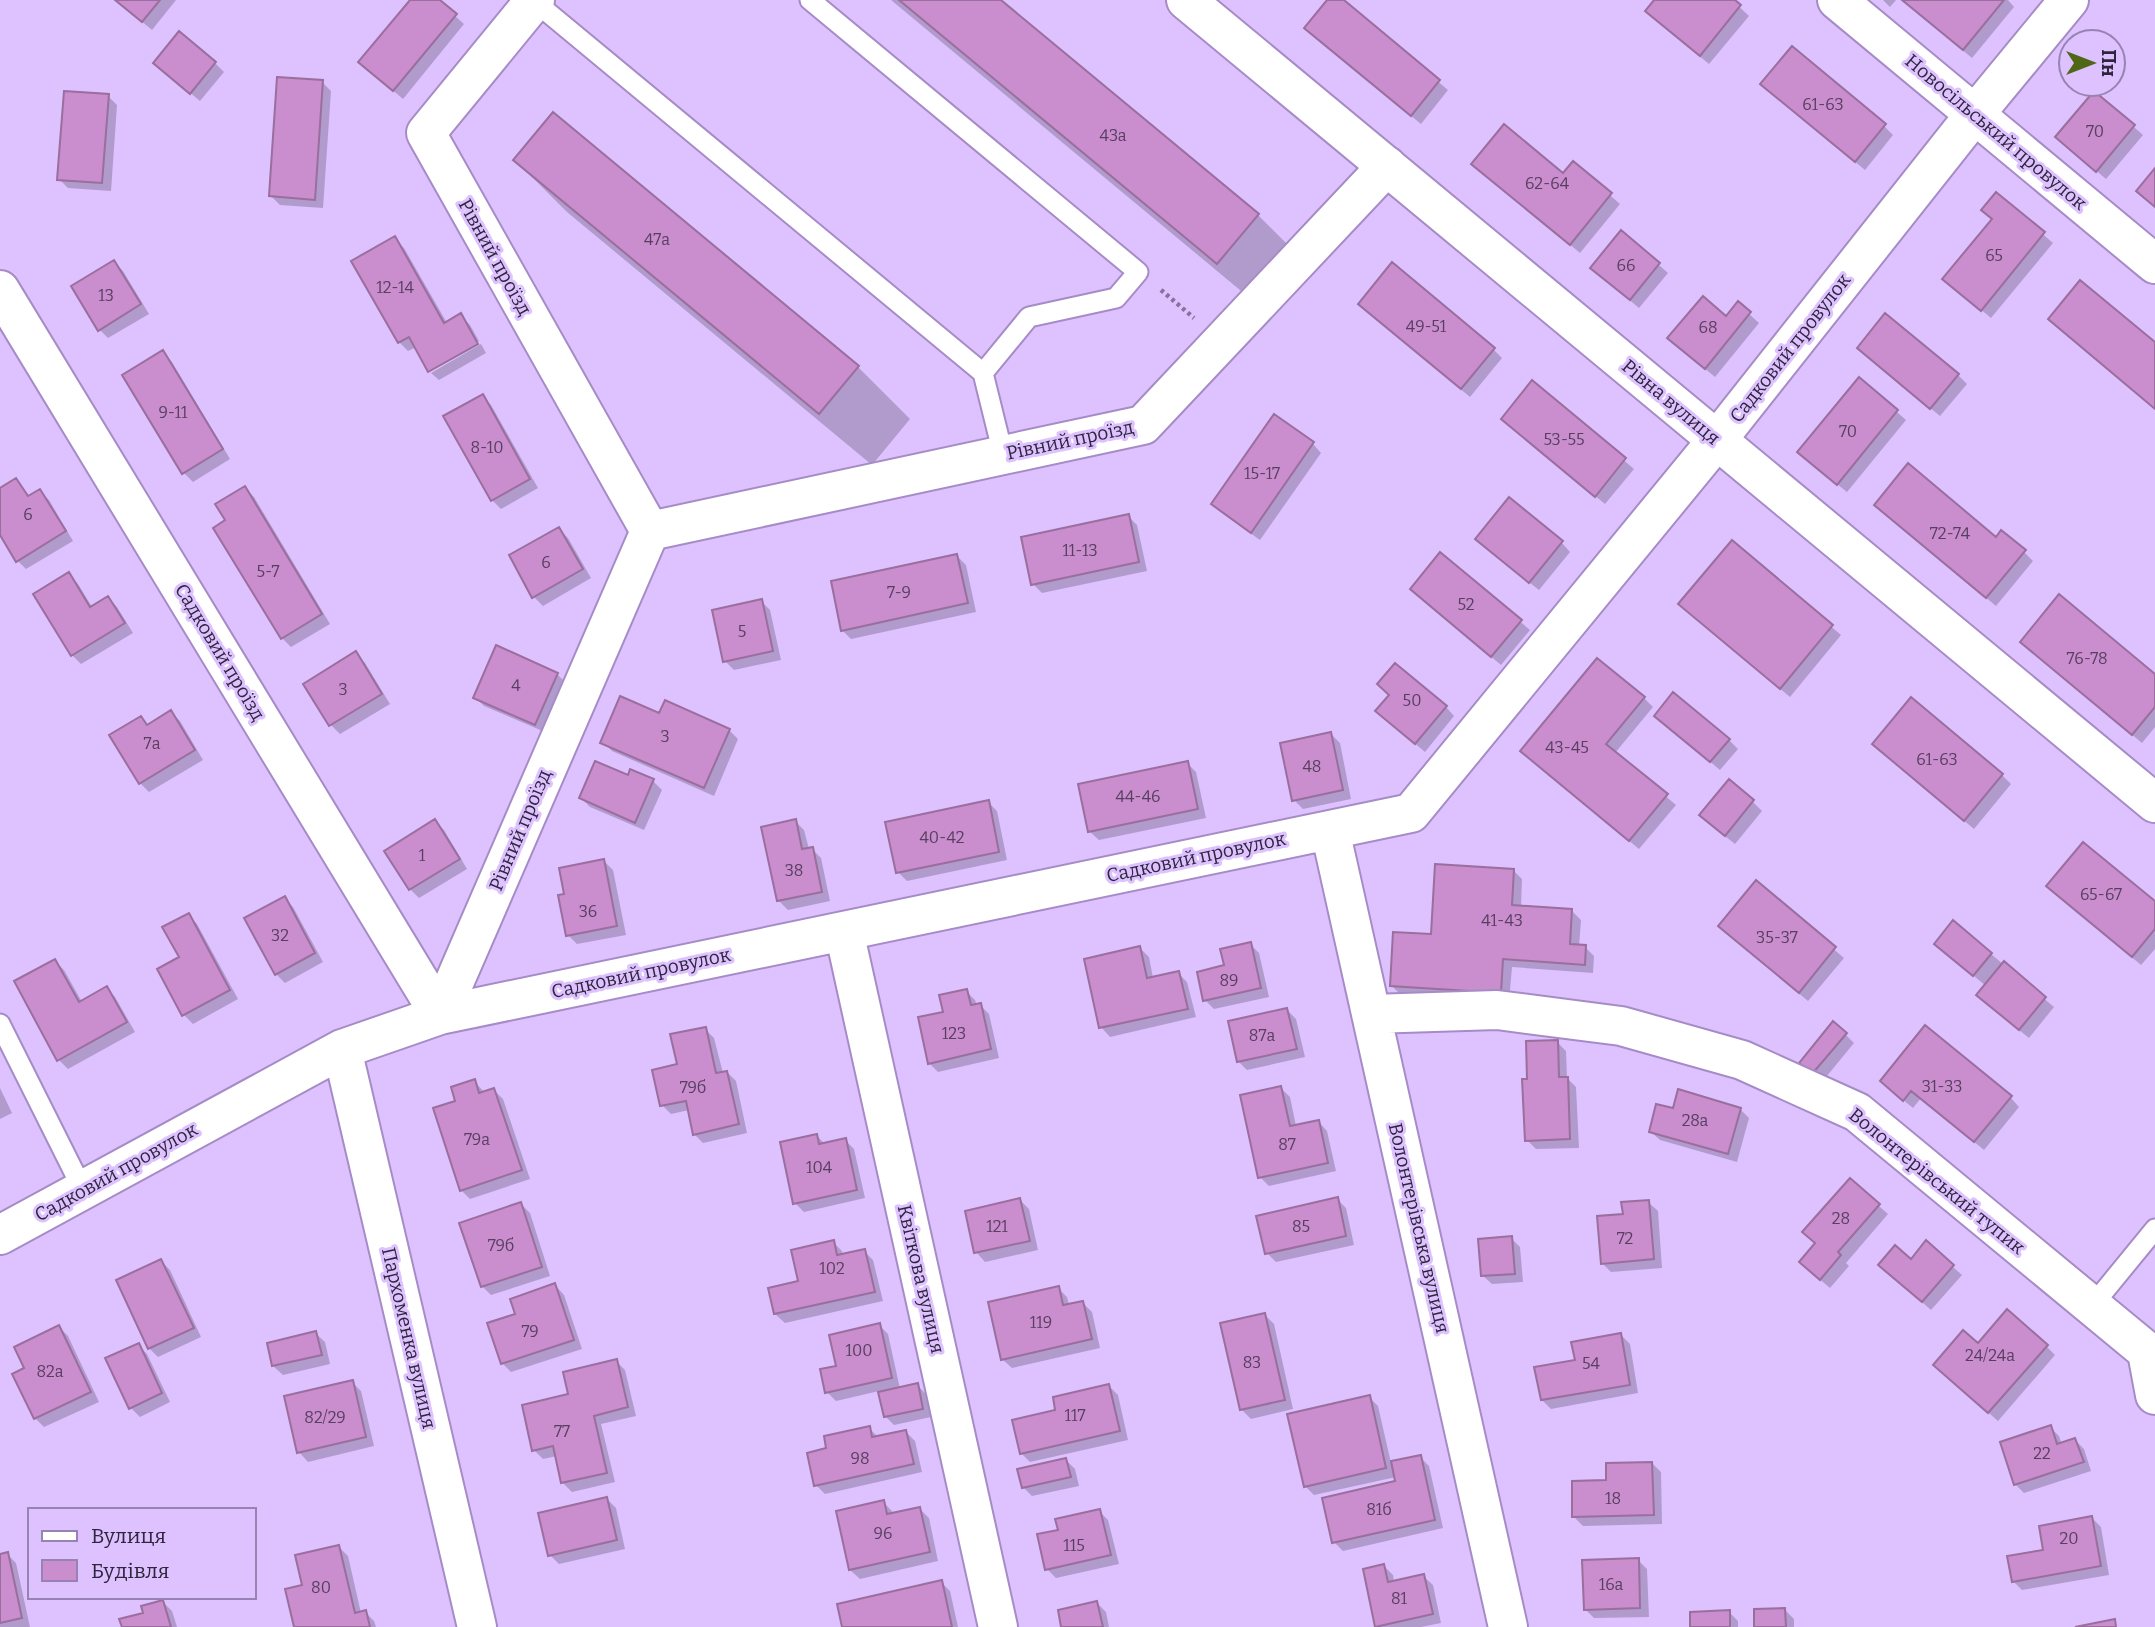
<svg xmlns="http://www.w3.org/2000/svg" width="2155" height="1627" viewBox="0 0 2155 1627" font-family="Bitter,serif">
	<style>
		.shadow { fill: #0003 }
		.building { fill: #ca8dce; stroke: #9a6e9d; stroke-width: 2 }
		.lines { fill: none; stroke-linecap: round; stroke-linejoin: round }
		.lane-casing { stroke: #a68cc6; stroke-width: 23 }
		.street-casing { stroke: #a68cc6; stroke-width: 42 }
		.secondary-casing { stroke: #a68cc6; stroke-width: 42 }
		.path { stroke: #85739d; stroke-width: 4.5; stroke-dasharray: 3.5 3.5; stroke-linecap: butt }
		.lane { stroke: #fff; stroke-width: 19 }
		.street { stroke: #fff; stroke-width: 38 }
		.secondary { stroke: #fff; stroke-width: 38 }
		.labels { text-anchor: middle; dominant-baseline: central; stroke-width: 6; stroke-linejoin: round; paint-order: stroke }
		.number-label { font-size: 16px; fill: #563f60 }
		.street-label { font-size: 19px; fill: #2f253c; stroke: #ddc2ff }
	</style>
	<rect width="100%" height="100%" fill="#ddc2ff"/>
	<path class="shadow" d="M116,0H176L152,30Z
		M412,0H437L464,24L403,99L370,71Z
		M891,0H998L1258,215L1310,267L1270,315Z
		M1330,0H1341L1448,90L1421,124L1315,37Z
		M1656,0H1732L1749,16L1709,64L1656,20Z
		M1883,0H1896L1890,7Z
		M1902,0H2008L2014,7L1972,58Z
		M215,63L224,72L200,101L164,71Z
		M322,82L331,91L323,208L280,205L271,196Z
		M1771,93L1884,126L1893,135L1865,170Z
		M2095,93L2143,135L2106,179L2067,146Z
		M108,96L117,105L111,191L68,188L59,179Z
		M515,160L858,367L910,419L872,465L567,212Z
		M1574,164L1620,204L1580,253L1483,172L1564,176Z
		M1996,194L2053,243L1991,318L1954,287L1993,220Z
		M1622,233L1668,273L1639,308L1602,277Z
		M395,239L404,248L447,323L461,316L470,325L479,341L430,369V371L416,347L408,351L399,342Z
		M114,262L123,271L149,314L108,338L99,329Z
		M1738,304L1759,323L1715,377L1679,347L1726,318Z
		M1369,313L1493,349L1502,358L1470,397Z
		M481,344L486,353L439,380L431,373Z
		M163,353L172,362L230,459L193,482L184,473Z
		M1868,357L1958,375L1967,384L1940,416Z
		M1859,379L1906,420L1847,492L1808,461Z
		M1533,383L1634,469L1605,504L1512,428Z
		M482,396L491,405L538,488L501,509L492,500Z
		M1313,444L1321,453L1260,540L1222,513L1213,504Z
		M16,480L30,497L40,491L49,500L73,541L26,569L17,560L0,532V490Z
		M245,488L254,497L330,624L291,647L282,638L216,528L227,521Z
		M1885,514L1996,539L2024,552L2033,561L1996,606Z
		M1128,516L1137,525L1147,571L1042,593L1033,584Z
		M559,529L568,538L591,578L543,606L534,597Z
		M1732,542L1841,635L1790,697L1689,613Z
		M1562,543L1570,552L1539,590L1486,548Z
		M1440,554L1530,630L1501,665L1421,598Z
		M957,556L966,565L976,612L851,639L842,630Z
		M69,575L78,584L92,607L108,598L117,607L133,633L81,664L72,655Z
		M761,601L770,610L781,660L734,670L725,661Z
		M2031,650L2155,676V727L2142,743Z
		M356,654L365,663L390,704L340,734L331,725L306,684Z
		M557,674L566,683L545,732L484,706L475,697Z
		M1391,695L1446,707L1454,716L1425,752L1387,720Z
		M1644,698L1653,707L1615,753L1676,805L1639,849L1532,760Z
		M171,712L180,721L203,760L149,792L140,783L112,736L141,718L149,726Z
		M660,716L729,730L738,739L714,796L612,751L603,742Z
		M1665,724L1729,740L1738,749L1720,770Z
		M1331,734L1340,743L1351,799L1303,809L1294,800Z
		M1883,753L2002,775L2011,784L1974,829Z
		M1187,763L1196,772L1206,818L1099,840L1089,831Z
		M628,777L653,781L662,790L644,830L590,807L581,798Z
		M988,802L997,811L1007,860L907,881L898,872Z
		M1753,802L1762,811L1735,844L1710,824Z
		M435,821L444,830L467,869L419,898L410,889Z
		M795,821L804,830L809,849H812L821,858L830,901L788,910L779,901Z
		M604,861L613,870L626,935L577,944L568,935L567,895Z
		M1513,870L1522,879L1521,907L1571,910L1581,920L1579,947H1585L1594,956L1593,973L1512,967L1509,1002L1401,995L1392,986L1433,936Z
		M1756,883L1844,958L1808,1001L1729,935Z
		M2058,895L2155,904V949L2141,965Z
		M284,898L293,907L323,962L285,983L276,974Z
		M188,915L197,924L238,999L193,1024L184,1015L182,958Z
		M1250,944L1259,953L1269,997L1214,1009L1205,1000L1226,966Z
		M1140,948L1149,957L1153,978L1178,973L1187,982L1196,1017L1110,1037L1101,1027Z
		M1945,952L1991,954L2054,1007L2029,1038L1987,1004L1986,986Z
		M55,961L64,970L82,1002L106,988L115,997L135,1032L68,1069L59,1060Z
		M966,991L975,1000L977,1006L980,1005L989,1014L999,1058L938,1072L929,1063Z
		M1287,1010L1296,1019L1305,1057L1247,1070L1238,1061Z
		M705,1029L714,1038L723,1073L727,1072L736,1081L747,1133L703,1143L694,1134L689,1110L671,1114L662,1105L679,1065Z
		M1845,1034L1854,1043L1822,1082L1801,1063Z
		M1557,1042L1566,1051L1567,1078L1576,1087L1579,1148L1536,1149L1527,1140L1529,1080Z
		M474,1081L485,1093L494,1090L503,1099L530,1179L470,1199L461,1190L458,1102Z
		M0,1088L12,1113L0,1119Z
		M1281,1088L1290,1097L1296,1126L1318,1121L1327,1131L1336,1171L1269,1186L1260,1177Z
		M1891,1090L2011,1098L2019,1107L1984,1150L1921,1098L1913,1108Z
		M1740,1109L1749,1118L1737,1162L1660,1140L1650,1131L1674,1111Z
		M817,1136L825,1144L845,1140L854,1149L865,1198L804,1212L795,1203Z
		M1850,1181L1888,1214L1846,1263L1849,1266L1830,1288L1810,1271L1817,1244Z
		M1337,1199L1346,1208L1354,1245L1276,1262L1267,1253Z
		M1020,1200L1029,1209L1038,1250L985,1262L976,1252Z
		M1648,1202L1658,1211L1662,1268L1611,1272L1602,1263L1625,1216Z
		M521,1204L530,1213L550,1276L491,1295L482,1286Z
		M1511,1238L1520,1247L1523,1282L1492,1284L1482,1275Z
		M833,1242L842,1251L843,1256L864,1251L873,1260L883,1301L785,1323L775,1314Z
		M1926,1243L1962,1275L1931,1310L1889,1273L1911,1261Z
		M161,1261L170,1270L201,1337L158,1357L149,1348Z
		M555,1285L564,1295L582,1349L511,1372L502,1363L517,1315Z
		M1058,1288L1067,1297L1069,1305L1083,1303L1092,1312L1100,1348L1012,1368L1002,1359Z
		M1265,1315L1274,1324L1293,1409L1251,1419L1241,1409Z
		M879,1325L888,1334L900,1389L917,1385L926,1394L931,1417L894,1425L885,1416L879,1391L836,1401L827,1392L838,1367Z
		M59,1327L68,1336L99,1402L44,1427L35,1418L26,1369Z
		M315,1333L325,1342L330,1364L283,1375L273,1366Z
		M1621,1335L1630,1344L1638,1393L1551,1409L1542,1400L1577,1361Z
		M138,1345L147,1354L170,1402L140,1417L131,1408Z
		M1978,1346H2046L2055,1355L1998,1421L1944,1374Z
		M616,1361L625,1370L636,1416L601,1424L615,1482L572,1492L563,1483L557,1456L543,1459L534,1450L570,1395Z
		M352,1382L361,1391L374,1446L308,1462L299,1452Z
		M1109,1386L1118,1395L1128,1440L1030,1462L1021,1453L1057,1411Z
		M1369,1397L1378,1406L1391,1463L1420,1457L1429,1466L1443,1528L1343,1551L1334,1542L1397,1483L1396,1477L1314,1495L1305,1486Z
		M2050,1427L2059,1436L2062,1445L2075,1440L2084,1449L2091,1471L2024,1493L2015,1484Z
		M869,1428L879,1438L906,1432L915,1441L922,1472L825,1494L816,1485L828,1449Z
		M1066,1460L1075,1469L1079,1486L1032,1496L1023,1487Z
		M1652,1463L1661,1472L1662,1524L1583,1526L1574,1517L1608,1482Z
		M607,1499L616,1508L625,1549L559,1564L550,1555Z
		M883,1502L892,1511L893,1515L920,1509L929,1518L938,1561L860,1579L850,1570Z
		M1099,1511L1108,1520L1119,1564L1056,1578L1047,1569L1060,1531Z
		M2092,1518L2101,1527L2109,1575L2022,1590L2013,1581L2045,1551Z
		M339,1547L348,1556L361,1613L365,1612L374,1621L376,1627H295L304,1586Z
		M7,1554L16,1563L30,1627H0V1555Z
		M1638,1560L1647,1569L1649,1617L1594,1618L1585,1609Z
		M1384,1566L1393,1575L1394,1582L1423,1576L1433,1585L1441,1623L1421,1627H1378Z
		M941,1582L950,1591L958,1627H844Z
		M163,1602L172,1611L177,1627H124Z
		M1097,1603L1106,1612L1109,1627H1063Z
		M1785,1610L1794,1619V1627H1756Z
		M1729,1612L1738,1621V1627H1692Z"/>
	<path class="building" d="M115,0H160L142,22Z
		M410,0H440L457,14L393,91L358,62Z
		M899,0H1001L1259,214L1217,264Z
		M1327,0H1344L1440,80L1411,116L1304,28Z
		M1654,0H1735L1741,5L1700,56L1645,11Z
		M1902,0H2004L1963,50Z
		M179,31L216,62L190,94L153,63Z
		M1792,46L1886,124L1855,162L1760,84Z
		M277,77L323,80L315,200L269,196Z
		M64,91L109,94L102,183L57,180Z
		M2094,91L2135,125L2096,172L2055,137Z
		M553,112L859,366L819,414L513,160Z
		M1504,124L1563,173L1573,161L1612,193L1570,245L1471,164Z
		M2155,168V207L2136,191Z
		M1996,192L2045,232L1981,311L1942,279L1992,219L1981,210Z
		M1621,230L1660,263L1630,300L1590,268Z
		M395,236L444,323L461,313L478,344L428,372L409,337L398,343L351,261Z
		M114,260L141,304L98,331L71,286Z
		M1392,262L1495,348L1461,389L1358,304Z
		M2080,280L2155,342V409L2048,319Z
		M1703,296L1726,316L1738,301L1751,312L1705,369L1667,338Z
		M1885,313L1959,374L1930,409L1857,348Z
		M163,350L223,449L182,474L122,375Z
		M1859,377L1898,410L1837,485L1797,452Z
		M1532,380L1626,458L1595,497L1501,419Z
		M483,394L530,479L491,501L443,416Z
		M1274,414L1314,442L1251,533L1211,504Z
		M1908,463L1996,537L2001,530L2026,550L1986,598L1874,505Z
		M16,478L28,496L40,489L66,531L16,562L0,535V488Z
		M245,486L322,614L281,639L213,528L225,520L215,504Z
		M1509,497L1563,541L1529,583L1475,539Z
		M1129,514L1139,562L1031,585L1021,537Z
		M559,527L583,569L532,598L509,555Z
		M1732,540L1833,625L1780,689L1678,604Z
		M1440,552L1522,620L1491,657L1410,589Z
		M957,554L968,603L841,631L831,581Z
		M69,572L90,607L108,596L125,623L71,656L33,594Z
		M2059,594L2155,674V707L2132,735L2020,642Z
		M762,599L773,651L723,662L712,610Z
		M496,645L558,673L535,725L473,698Z
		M356,651L382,694L329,726L303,684Z
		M1597,658L1645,697L1606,744L1668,794L1629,841L1520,751Z
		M1395,663L1447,706L1415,744L1375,711L1389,695L1377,684Z
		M1673,692L1730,739L1710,762L1654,716Z
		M620,696L659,713L665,700L730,729L704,788L600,743Z
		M1911,697L2003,774L1964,821L1872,744Z
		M171,710L195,750L139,784L109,735L141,716L147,725Z
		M1331,732L1343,790L1292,801L1280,743Z
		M595,761L628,775L630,769L654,779L635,823L579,798Z
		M1188,761L1198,809L1088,832L1078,784Z
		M1729,779L1754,800L1725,836L1699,815Z
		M989,800L999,852L896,873L885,822Z
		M435,819L460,859L409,890L384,851Z
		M796,819L802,849L813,847L822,892L777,901L761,827Z
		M2083,842L2155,901V929L2132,957L2046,886Z
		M604,859L617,926L566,936L558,895L564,894L559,868Z
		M1435,864L1514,869L1512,905L1572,909L1570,944L1586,945L1585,965L1503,959L1501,993L1390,986L1393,932L1431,934Z
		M1756,880L1836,947L1799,993L1718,926Z
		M285,896L315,953L275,975L244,918Z
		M189,913L230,990L182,1016L157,969L179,957L162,927Z
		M1953,920L1992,953L1973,976L1934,944Z
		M1251,942L1261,988L1203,1001L1197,972L1224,965L1220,949Z
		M1140,946L1147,978L1179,971L1188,1009L1099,1028L1084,959Z
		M55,959L79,1002L107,986L127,1022L57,1061L14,981Z
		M2004,961L2046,997L2019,1030L1976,995Z
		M967,989L971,1005L981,1003L991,1049L928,1064L918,1017L943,1012L939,995Z
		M1287,1008L1297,1049L1237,1062L1228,1021Z
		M1833,1021L1847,1033L1812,1074L1799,1063Z
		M1925,1025L2012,1096L1974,1142L1911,1091L1903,1101L1880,1081Z
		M706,1027L716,1073L727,1071L739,1124L693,1135L686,1101L660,1106L652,1070L677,1064L670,1034Z
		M1558,1040L1559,1077H1568L1570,1139L1525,1141L1522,1079H1527L1526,1041Z
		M475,1079L479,1093L494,1088L522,1170L460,1191L433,1108L455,1101L451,1087Z
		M1281,1086L1290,1126L1319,1120L1328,1163L1258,1178L1240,1095Z
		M1678,1089L1741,1108L1728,1154L1649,1132L1656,1104L1673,1108Z
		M817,1134L819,1144L846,1138L857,1190L793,1204L780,1142Z
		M1850,1178L1880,1204L1838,1252L1841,1255L1820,1280L1799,1262L1815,1243L1802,1232Z
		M1338,1197L1346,1236L1265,1254L1256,1216Z
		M1020,1198L1030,1241L974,1253L965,1211Z
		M1649,1200L1654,1259L1601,1264L1597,1216L1623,1214L1621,1202Z
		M521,1202L542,1267L481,1287L459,1223Z
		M1512,1236L1515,1274L1481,1276L1478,1239Z
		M834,1240L837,1255L865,1249L875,1292L774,1314L768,1288L798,1281L791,1250Z
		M1926,1240L1954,1265L1922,1302L1878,1265L1895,1245L1911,1259Z
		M161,1259L194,1328L148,1349L116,1280Z
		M555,1283L574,1340L501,1364L487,1323L515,1314L510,1299Z
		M1059,1286L1063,1305L1083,1301L1092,1339L1001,1360L988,1302Z
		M2007,1309L2048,1345L1988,1413L1933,1365L1963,1330L1978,1343Z
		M1265,1313L1285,1400L1240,1410L1220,1323Z
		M880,1323L892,1378L825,1393L820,1369L836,1366L829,1335Z
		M59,1325L91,1392L34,1419L12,1374L24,1368L14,1347Z
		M316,1331L322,1355L272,1366L267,1343Z
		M1621,1333L1630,1385L1541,1400L1534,1367L1575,1360L1571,1342Z
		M139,1343L162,1393L129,1409L105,1358Z
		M617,1359L628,1407L594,1416L607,1473L561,1483L553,1446L532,1451L522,1405L568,1394L563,1372Z
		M353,1380L366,1437L297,1453L284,1396Z
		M918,1383L923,1409L884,1417L878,1392Z
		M1109,1384L1120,1431L1020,1454L1012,1420L1055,1410L1053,1397Z
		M1370,1395L1386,1468L1304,1487L1287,1414Z
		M2051,1425L2057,1444L2075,1438L2084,1462L2014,1485L2000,1442Z
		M870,1426L872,1437L906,1430L914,1464L814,1486L807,1453L826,1448L824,1436Z
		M1421,1455L1435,1520L1332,1543L1322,1498L1395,1481L1391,1461Z
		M1066,1458L1071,1477L1022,1488L1017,1469Z
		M1652,1462L1654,1515L1572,1517V1481L1606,1480V1463Z
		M607,1497L617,1540L548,1556L538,1513Z
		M884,1500L887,1514L920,1507L930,1552L849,1570L836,1511Z
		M1100,1509L1111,1555L1045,1570L1037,1534L1058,1530L1055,1519Z
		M2092,1516L2101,1566L2012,1582L2007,1556L2043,1550L2039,1526Z
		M339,1545L355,1613L366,1610L370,1627H294L285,1589L302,1585L295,1555Z
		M8,1552L22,1618L0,1623V1554Z
		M1639,1558L1640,1608L1584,1610L1582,1560Z
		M1384,1564L1388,1582L1424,1574L1433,1614L1375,1627L1363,1569Z
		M942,1580L952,1627H842L837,1604Z
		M163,1600L171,1627H122L119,1619L143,1613L141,1606Z
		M1097,1601L1103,1627H1061L1058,1610Z
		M1785,1608L1786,1627H1754V1609Z
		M1730,1610V1627H1690V1612Z
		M2115,1619L2116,1627H2075Z"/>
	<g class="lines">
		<g class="lane-casing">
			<path id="lane" d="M810,0L1138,272L1116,298L1029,317L983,373
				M534,1L983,373L1003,454
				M0,1024L83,1190
				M2092,1306L2155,1229"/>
		</g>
		<g class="street-casing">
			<path id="street" d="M535,0L426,133L650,531
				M1837,0L2155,264
				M0,290L440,1015
				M650,531L1143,425L1387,166
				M1330,830L1508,1627
				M844,931L998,1627
				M1371,1014L1497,1010L1621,1026L1742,1060L1857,1112L2155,1358
				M440,1015L650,531
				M342,1049L477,1627
				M0,1235L342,1049L440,1015L1411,813L1717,440L1975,114L2069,0
				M2147,1352L2155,1395"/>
		</g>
		<g class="secondary-casing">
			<path id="secondary" d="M1186,0L2155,803"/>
		</g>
		<path class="path" d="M1161,290L1194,318"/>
		<use href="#lane" class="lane"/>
		<use href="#street" class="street"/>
		<use href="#secondary" class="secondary"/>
	</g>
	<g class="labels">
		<g class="number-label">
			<text x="1823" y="104">61-63</text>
			<text x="2095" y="131">70</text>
			<text x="1113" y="135">43а</text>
			<text x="1547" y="183">62-64</text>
			<text x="657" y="239">47а</text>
			<text x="1994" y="255">65</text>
			<text x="1626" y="265">66</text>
			<text x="395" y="287">12-14</text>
			<text x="106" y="295">13</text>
			<text x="1426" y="326">49-51</text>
			<text x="1708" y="327">68</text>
			<text x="173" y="412">9-11</text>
			<text x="1848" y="431">70</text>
			<text x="1564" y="439">53-55</text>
			<text x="487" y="447">8-10</text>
			<text x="1262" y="473">15-17</text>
			<text x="28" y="514">6</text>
			<text x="1950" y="533">72-74</text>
			<text x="1080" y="550">11-13</text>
			<text x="546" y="562">6</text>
			<text x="268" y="571">5-7</text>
			<text x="899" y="592">7-9</text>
			<text x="1466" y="604">52</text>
			<text x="742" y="631">5</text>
			<text x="2087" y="658">76-78</text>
			<text x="516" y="685">4</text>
			<text x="343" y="689">3</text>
			<text x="1412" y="700">50</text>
			<text x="665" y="736">3</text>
			<text x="152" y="743">7а</text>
			<text x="1567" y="747">43-45</text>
			<text x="1937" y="759">61-63</text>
			<text x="1312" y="766">48</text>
			<text x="1138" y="796">44-46</text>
			<text x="942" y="837">40-42</text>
			<text x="422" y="855">1</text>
			<text x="794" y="870">38</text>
			<text x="2101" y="894">65-67</text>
			<text x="588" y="911">36</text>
			<text x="1502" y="920">41-43</text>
			<text x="280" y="935">32</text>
			<text x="1777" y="937">35-37</text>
			<text x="1229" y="980">89</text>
			<text x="954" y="1033">123</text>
			<text x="1262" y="1035">87а</text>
			<text x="1942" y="1086">31-33</text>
			<text x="693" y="1087">79б</text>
			<text x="1695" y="1120">28а</text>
			<text x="477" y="1139">79а</text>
			<text x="1287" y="1144">87</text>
			<text x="819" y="1167">104</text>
			<text x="1841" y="1218">28</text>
			<text x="997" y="1226">121</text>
			<text x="1301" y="1226">85</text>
			<text x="1625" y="1238">72</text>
			<text x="501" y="1245">79б</text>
			<text x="832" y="1268">102</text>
			<text x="1041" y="1322">119</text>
			<text x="530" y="1331">79</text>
			<text x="859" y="1350">100</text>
			<text x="1990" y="1355">24/24а</text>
			<text x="1252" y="1362">83</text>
			<text x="1591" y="1363">54</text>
			<text x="50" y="1371">82а</text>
			<text x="1075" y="1415">117</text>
			<text x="325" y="1417">82/29</text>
			<text x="562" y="1431">77</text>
			<text x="2042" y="1453">22</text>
			<text x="860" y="1458">98</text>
			<text x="1613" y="1498">18</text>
			<text x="1379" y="1509">81б</text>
			<text x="883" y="1533">96</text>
			<text x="2069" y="1538">20</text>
			<text x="1074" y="1545">115</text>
			<text x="1611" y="1584">16а</text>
			<text x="321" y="1587">80</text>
			<text x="1399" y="1598">81</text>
		</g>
		<g class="street-label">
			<text transform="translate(1996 132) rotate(40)">Новосільський провулок</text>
			<text transform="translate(495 257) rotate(61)">Рівний проїзд</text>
			<text transform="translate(1790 348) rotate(-52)">Садковий провулок</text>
			<text transform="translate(1671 402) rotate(40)">Рівна вулиця</text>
			<text transform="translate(1070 440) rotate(-12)">Рівний проїзд</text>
			<text transform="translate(220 652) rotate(59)">Садковий проїзд</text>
			<text transform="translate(520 830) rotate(-67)">Рівний проїзд</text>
			<text transform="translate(1196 857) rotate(-12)">Садковий провулок</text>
			<text transform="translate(641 973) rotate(-12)">Садковий провулок</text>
			<text transform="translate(116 1172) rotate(-29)">Садковий провулок</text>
			<text transform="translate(1937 1181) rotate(39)">Волонтерівський тупик</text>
			<text transform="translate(1419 1228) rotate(77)">Волонтерівська вулиця</text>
			<text transform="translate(921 1279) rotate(77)">Квіткова вулиця</text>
			<text transform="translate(409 1338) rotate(77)">Пархоменка вулиця</text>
		</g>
	</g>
	<rect x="28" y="1508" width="228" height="91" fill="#ddc2ff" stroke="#9783b1" stroke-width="2"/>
	<rect x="42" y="1531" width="35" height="10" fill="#ffffff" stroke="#9783b1" stroke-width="2"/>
	<text x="91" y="1543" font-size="21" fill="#2f253c">Вулиця</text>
	<rect x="42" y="1560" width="35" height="21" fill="#ca8dce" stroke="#9783b1" stroke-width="2"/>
	<text x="91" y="1578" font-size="21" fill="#2f253c">Будівля</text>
	<g transform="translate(2092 63) rotate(90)"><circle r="33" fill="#ddc2ff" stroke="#9783b1" stroke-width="2"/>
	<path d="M0-5L12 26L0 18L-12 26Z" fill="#506715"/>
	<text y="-10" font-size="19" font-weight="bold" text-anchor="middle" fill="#2f253c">Пн</text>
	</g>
</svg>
